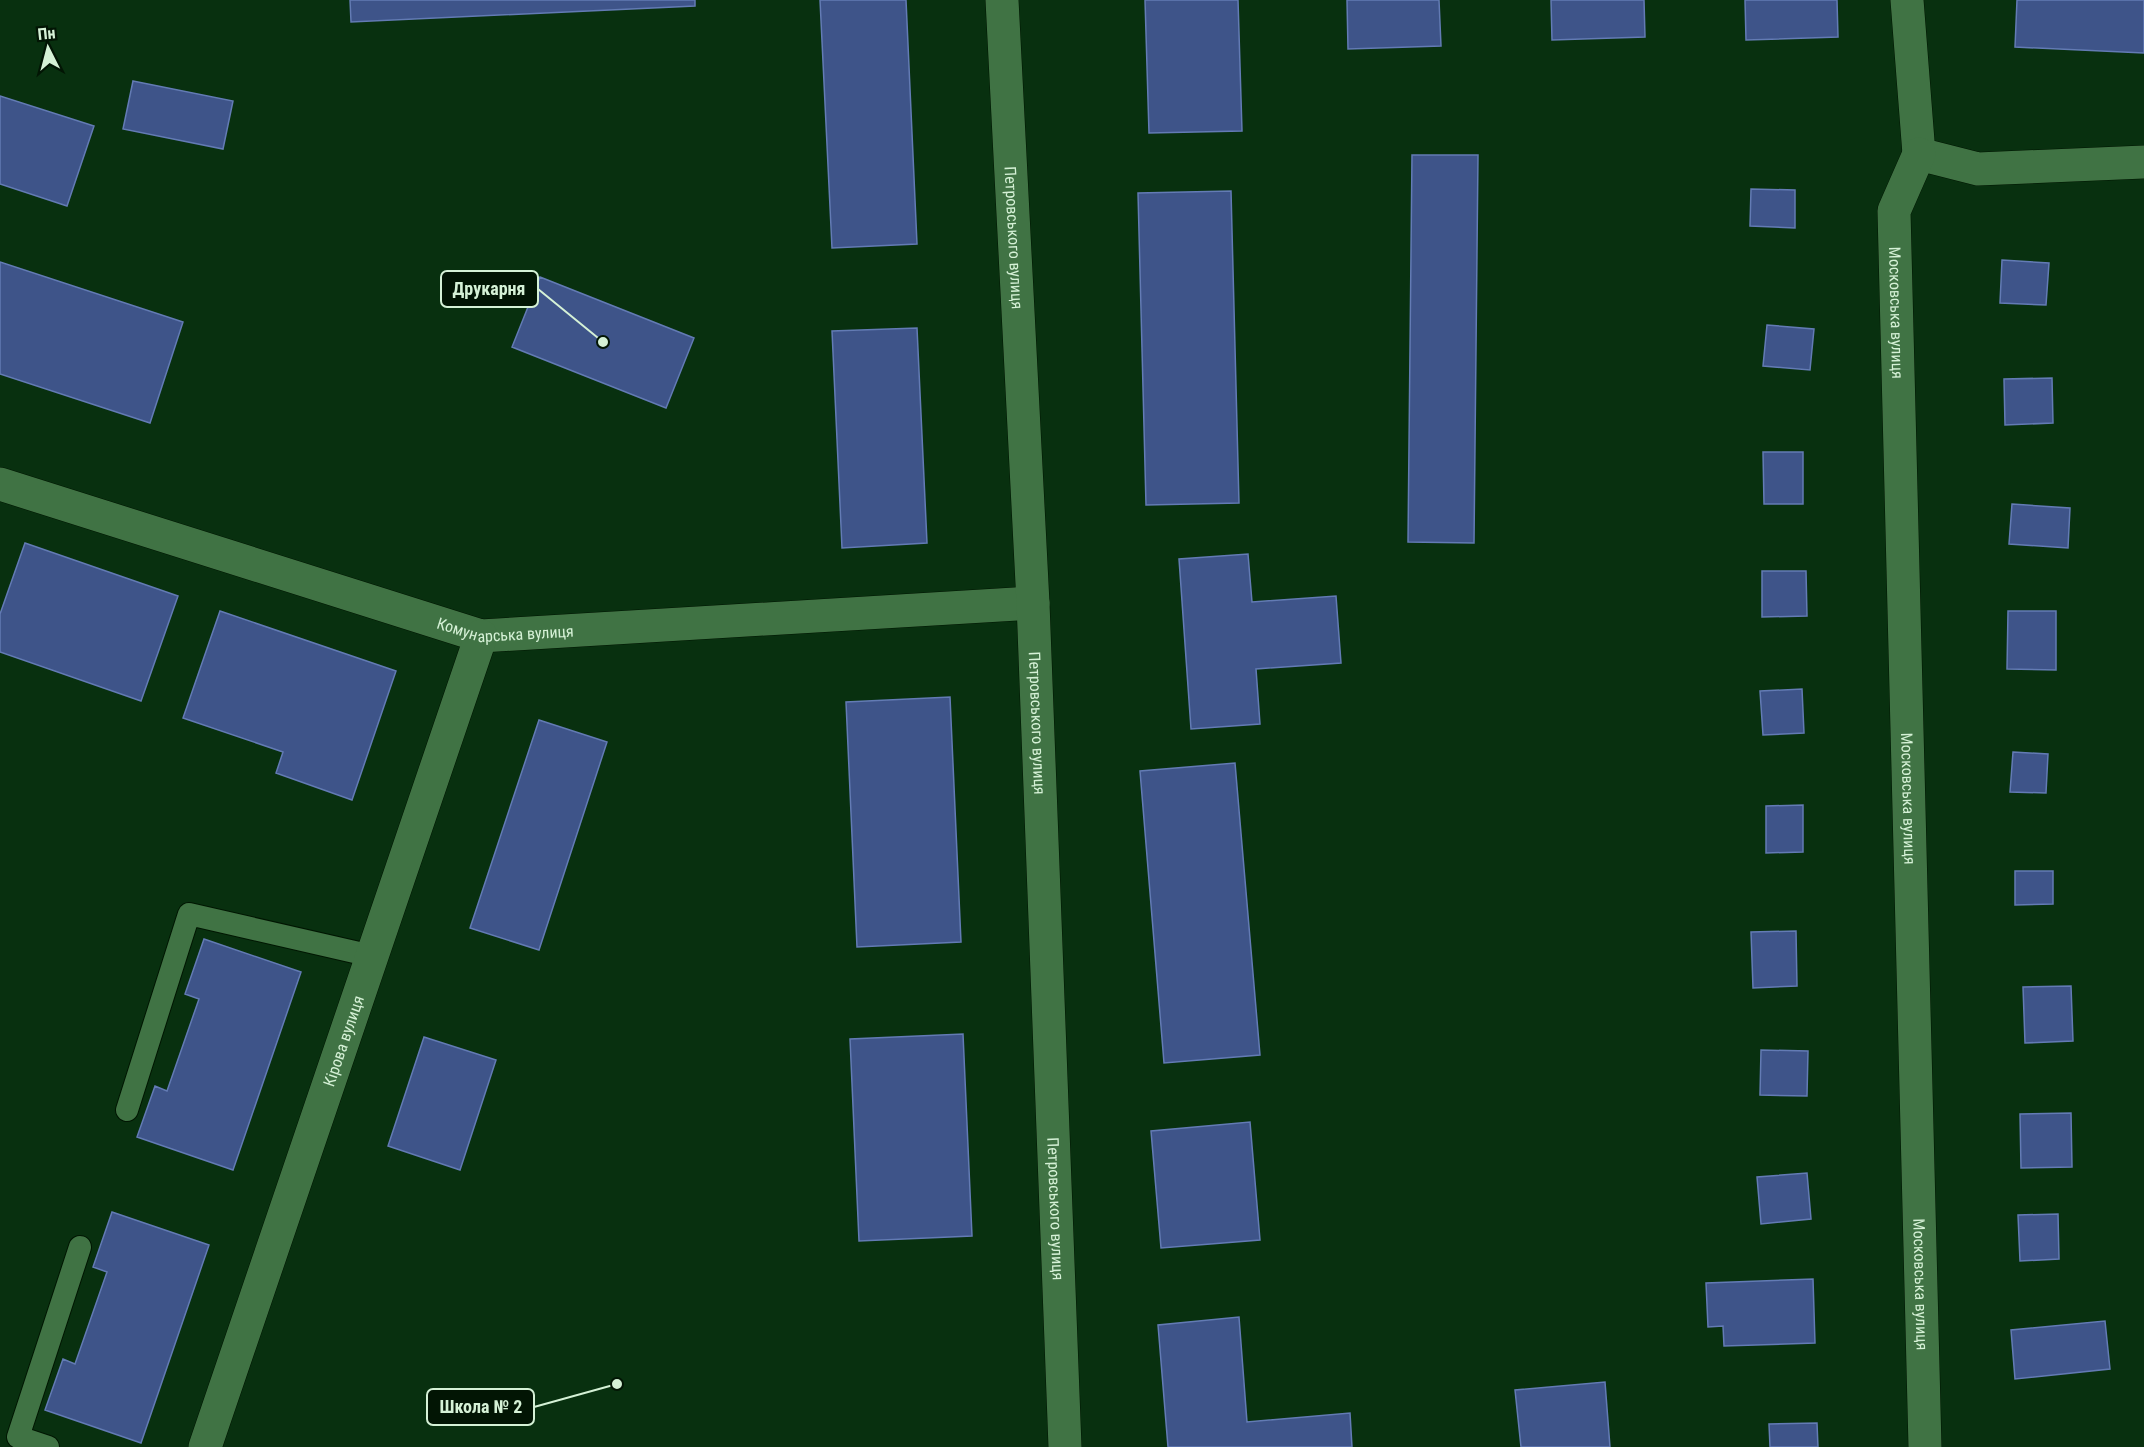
<svg xmlns="http://www.w3.org/2000/svg" width="2144" height="1447" viewBox="0 0 2144 1447" font-family="'Roboto Condensed',sans-serif">
	<style>
		.building { fill: #3e5489; stroke: #637bb4; stroke-width: 1.5 }
		.lines { fill: none; stroke-linecap: round; stroke-linejoin: round }
		.lane-casing { stroke: #001602; stroke-width: 24 }
		.street-casing { stroke: #001602; stroke-width: 34 }
		.secondary-casing { stroke: #001602; stroke-width: 34 }
		.lane { stroke: #407344; stroke-width: 22 }
		.street { stroke: #407344; stroke-width: 33 }
		.secondary { stroke: #407344; stroke-width: 33 }
		.labels { text-anchor: middle; dominant-baseline: central; stroke-width: 5; stroke-linejoin: round; paint-order: stroke }
		.street-label { font-size: 16px; fill: #d5f1d6; stroke: #021504 }
		.leader { fill: none; stroke: #d5f1d6; stroke-width: 2 }
		.callout-dot { fill: #d5f1d6; stroke: #021504; stroke-width: 2 }
		.callout { fill: #021504; stroke: #d5f1d6; stroke-width: 2 }
		.callout-label { font-size: 18px; text-anchor: middle; font-weight: bold; fill: #d5f1d6 }
	</style>
	<rect width="100%" height="100%" fill="#08300f"/>
	<path class="building" d="M350,0H695V6L351,22Z
		M820,0H906L917,244L832,248Z
		M1145,0H1238L1242,131L1149,133Z
		M1347,0H1439L1441,46L1348,49Z
		M1551,0H1644L1645,37L1552,40Z
		M1745,0H1837L1838,37L1746,40Z
		M2017,0H2144V53L2015,47Z
		M133,81L233,101L223,149L123,129Z
		M0,96L94,126L67,206L0,184Z
		M1412,155H1478L1474,543L1408,542Z
		M1751,189L1795,190V228L1750,226Z
		M1231,191L1239,503L1146,505L1138,193Z
		M2002,260L2049,263L2046,305L2000,303Z
		M0,262L183,322L150,423L0,374Z
		M540,277L694,338L666,408L512,347Z
		M1767,325L1814,329L1810,370L1763,366Z
		M917,328L927,543L842,548L832,331Z
		M2052,378L2053,423L2005,425L2004,379Z
		M1763,452H1803V504H1764Z
		M2012,504L2070,508L2068,548L2009,544Z
		M25,543L178,596L141,701L0,652V614Z
		M1248,554L1252,602L1336,596L1341,663L1256,669L1260,724L1191,729L1179,559Z
		M1762,571H1806L1807,616L1762,617Z
		M220,611L396,671L352,800L276,773L283,752L183,718Z
		M2008,611H2056V670L2007,669Z
		M1802,689L1804,733L1763,735L1760,691Z
		M950,697L961,942L857,947L846,702Z
		M539,720L607,742L539,950L470,928Z
		M2013,752L2048,754L2046,793L2010,792Z
		M1235,763L1260,1055L1164,1063L1140,771Z
		M1803,805V852L1766,853V806Z
		M2015,871H2053V904L2015,905Z
		M1796,931L1797,986L1753,988L1751,932Z
		M204,939L301,972L233,1170L137,1137L155,1086L167,1091L199,999L185,994Z
		M2071,986L2073,1041L2025,1043L2023,987Z
		M963,1034L972,1236L859,1241L850,1039Z
		M424,1037L496,1060L460,1170L388,1146Z
		M1761,1050L1808,1051L1807,1096L1760,1095Z
		M2071,1113L2072,1167L2021,1168L2020,1114Z
		M1250,1122L1260,1240L1161,1248L1151,1131Z
		M1807,1173L1811,1219L1761,1224L1757,1177Z
		M112,1212L209,1245L141,1443L45,1410L63,1359L75,1364L107,1272L93,1267Z
		M2058,1214L2059,1259L2020,1261L2018,1215Z
		M1813,1279L1815,1343L1724,1346L1723,1326L1708,1327L1706,1283Z
		M1239,1317L1247,1422L1350,1413L1352,1447H1168L1158,1325Z
		M2105,1321L2110,1369L2015,1379L2011,1330Z
		M1605,1382L1610,1447H1521L1515,1390Z
		M1817,1423L1818,1447H1770L1769,1424Z"/>
	<g class="lines">
		<g class="lane-casing">
			<path id="lane" d="M127,1110L189,914L372,956
				M48,1447L18,1437L80,1247"/>
		</g>
		<g class="street-casing">
			<g id="street">
				<path d="M1907,0L1919,154L1978,169L2144,162"/>
				<path id="s1" d="M1919,154L1894,211L1925,1447"/>
				<path id="s2" d="M0,484L481,636L1033,603"/>
				<path id="s3" d="M205,1447L481,636"/>
			</g>
		</g>
		<g class="secondary-casing">
			<g id="secondary">
				<path id="s4" d="M1002,0L1033,603L1065,1447"/>
			</g>
		</g>
		<use href="#lane" class="lane"/>
		<use href="#street" class="street"/>
		<use href="#secondary" class="secondary"/>
	</g>
	<g class="labels">
		<g class="street-label">
			<text stroke="none"><textPath href="#s4" startOffset="238">Петровського вулиця</textPath></text>
			<text stroke="none"><textPath href="#s1" startOffset="164">Московська вулиця</textPath></text>
			<text stroke="none"><textPath href="#s2" startOffset="528">Комунарська вулиця</textPath></text>
			<text stroke="none"><textPath href="#s4" startOffset="724">Петровського вулиця</textPath></text>
			<text stroke="none"><textPath href="#s1" startOffset="650">Московська вулиця</textPath></text>
			<text stroke="none"><textPath href="#s3" startOffset="429">Кірова вулиця</textPath></text>
			<text stroke="none"><textPath href="#s4" startOffset="1210">Петровського вулиця</textPath></text>
			<text stroke="none"><textPath href="#s1" startOffset="1136">Московська вулиця</textPath></text>
		</g>
	</g>
	<path class="leader" d="M603 342L538 289M617 1384L534 1407"/>
	<g class="callout-dot">
		<circle cx="603" cy="342" r="6"/>
		<circle cx="617" cy="1384" r="6"/>
	</g>
	<g class="callout">
		<rect x="441" y="271" width="97" height="36" rx="6"/>
		<rect x="427" y="1389" width="107" height="36" rx="6"/>
	</g>
	<g class="callout-label">
		<text x="489" y="295">Друкарня</text>
		<text x="481" y="1413">Школа № 2</text>
	</g>
	<g transform="translate(48 48) rotate(354)" stroke="#021504" stroke-width="4.5" paint-order="stroke">
	<path d="M0-4.5L10 22L0 15L-10 22Z" fill="#d5f1d6"/>
	<text y="-9" font-size="16" font-weight="bold" text-anchor="middle" fill="#d5f1d6">Пн</text>
	</g>
</svg>
